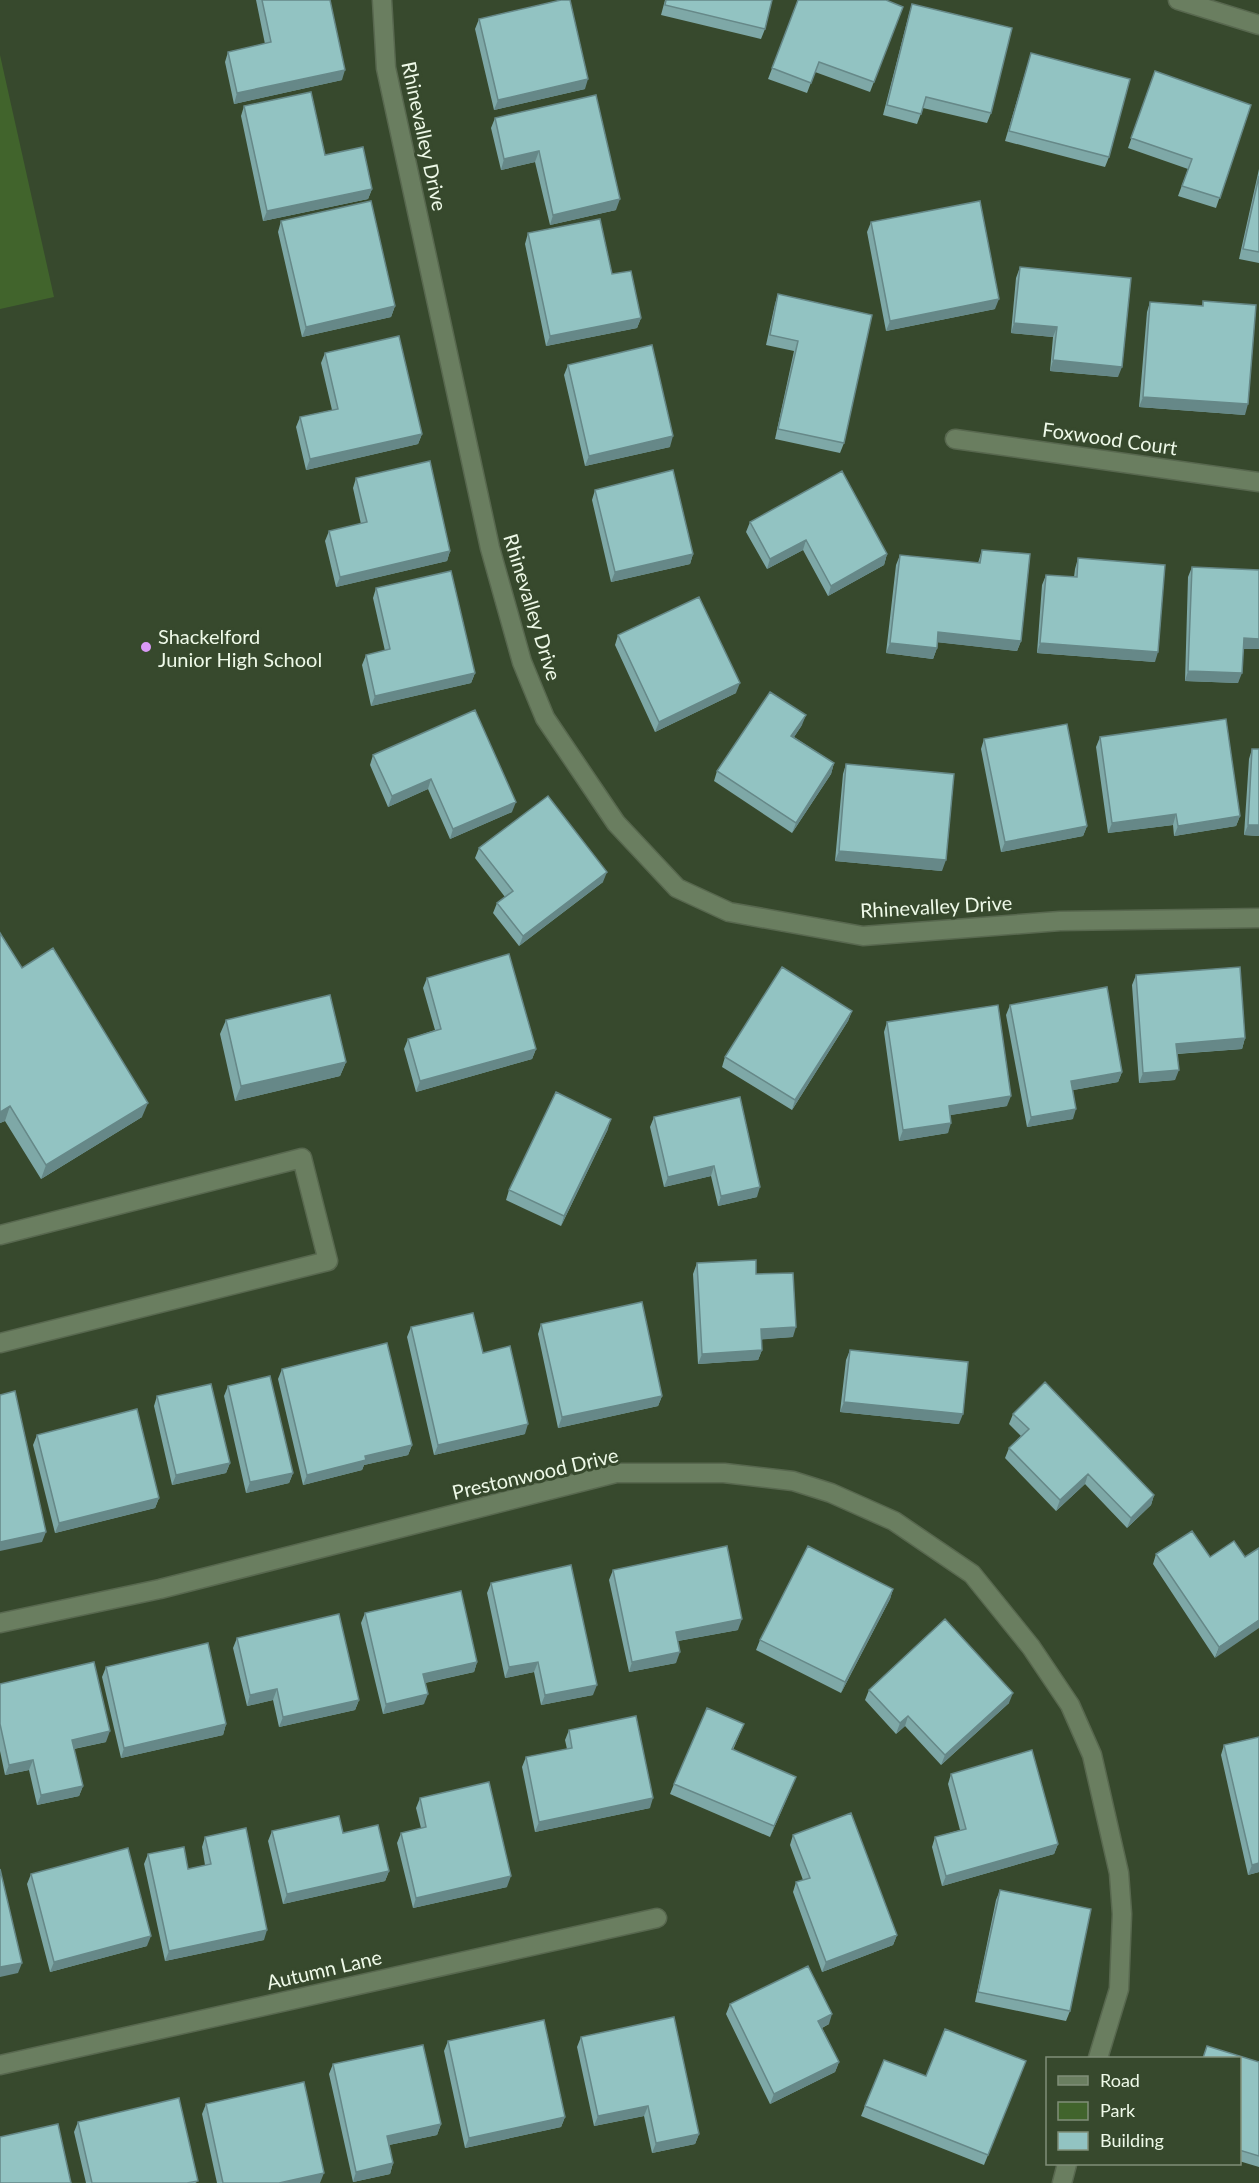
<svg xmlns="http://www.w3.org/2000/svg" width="1259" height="2183" viewBox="0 0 1259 2183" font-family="Lato,sans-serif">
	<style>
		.green { fill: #41642c }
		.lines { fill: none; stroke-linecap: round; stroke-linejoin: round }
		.minor-casing { stroke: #58684f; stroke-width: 21 }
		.minor { stroke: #6a7e60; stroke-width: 18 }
		.wall { fill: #7ea8a7 }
		.shaded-wall { fill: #688 }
		.building { fill: #92c3c2; stroke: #688; stroke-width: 1.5 }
		.poi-dot { fill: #da9af6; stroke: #37492d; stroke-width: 2 }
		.labels { text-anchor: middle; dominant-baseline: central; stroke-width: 6; stroke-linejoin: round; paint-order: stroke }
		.street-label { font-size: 20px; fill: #eef9e8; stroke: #37492d }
		.poi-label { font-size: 20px; fill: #eef9e8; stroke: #37492d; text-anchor: start }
	</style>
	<rect width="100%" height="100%" fill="#37492d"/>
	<path class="green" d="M0,55L54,297L0,309Z"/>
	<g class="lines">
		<g class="minor-casing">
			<path id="minor" d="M382,0L386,68L490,548L522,662L545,718L616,823L677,888L729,912L863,936L1060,921L1259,918
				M1178,0L1259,25
				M955,439L1259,482
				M0,1235L302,1158L328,1261L0,1343
				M0,1623L160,1589L616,1473H724L793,1481L831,1493L894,1521L972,1574L1031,1647L1070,1705L1092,1755L1119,1873L1122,1914L1119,1989L1098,2058
				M0,2065L657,1918
				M1062,2183L1067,2164"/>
		</g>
		<use href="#minor" class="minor"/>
	</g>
	<path class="wall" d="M256,0H330L342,80L234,104L225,62L228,52L265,44Z
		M665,0H772L765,29L761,39L661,15Z
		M798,0L903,7L870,92L815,72L807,93L768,79Z
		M912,4L991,113L987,123L923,108L917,124L883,115L909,14Z
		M479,19L585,89L494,110L475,29Z
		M1031,53L1109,157L1105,167L1005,141Z
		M1155,71L1251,105L1216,208L1178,196L1188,169L1128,148Z
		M244,106L325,155L372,189L368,199L263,221L241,116Z
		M495,118L616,210L550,225L535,162L501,170L491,128Z
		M1259,169V263L1239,259Z
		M281,221L395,306L391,317L302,337L278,232Z
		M871,222L995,309L886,331L867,232Z
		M528,233L612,274L641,318L637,328L546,346L525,244Z
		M1020,267L1118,377L1050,371L1053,337L1011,333L1016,278Z
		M778,294L844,443L840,453L775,439L794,351L766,345L775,304Z
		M1203,301L1245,415L1139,407L1147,312L1150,302L1202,306Z
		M325,353L422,434L418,444L306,470L296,427L300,417L332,410L321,363Z
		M568,365L670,447L585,466L564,375Z
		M356,478L450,551L447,561L336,587L325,541L329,531L361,524L353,488Z
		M595,490L693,554L690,564L611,582L592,500Z
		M750,522L887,554L884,565L828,596L803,550L767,569L746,532Z
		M982,550L1021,641L1017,651L937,642V648L933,659L886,653L896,565L900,555L978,563Z
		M1078,558L1155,662L1037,653L1042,585L1046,575L1074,577L1075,569Z
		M1192,567L1243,649L1238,683L1185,681L1188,577Z
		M376,588L475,673L471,683L371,706L362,665L366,655L385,651L373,598Z
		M618,635L736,693L655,732L615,645Z
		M802,725L794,737L834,763L831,774L792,833L714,781L717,771Z
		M1100,737L1240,816L1236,826L1174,836L1173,825L1108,833L1096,747Z
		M984,739L1087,826L1083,836L1001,852L981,749Z
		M1252,749L1259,836L1244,835L1249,759Z
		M373,755L512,812L450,839L428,789L388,807L370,765Z
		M846,764L942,871L835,861L843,774Z
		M479,848L603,882L519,946L493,913L497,903L505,897L475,858Z
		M0,933L22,968L142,1117L41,1179L5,1121L0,1123Z
		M1136,975L1245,1038L1242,1049L1177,1054L1175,1080L1139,1083L1132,985Z
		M427,978L536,1049L532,1059L416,1092L404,1049L408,1039L435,1030L423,988Z
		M1010,1005L1122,1072L1118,1082L1073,1090V1119L1027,1127L1006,1015Z
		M852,1011L848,1021L792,1110L722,1067L725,1057Z
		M226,1020L346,1062L340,1076L235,1101L220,1034Z
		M887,1022L1007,1106L950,1115L948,1133L899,1141L884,1032Z
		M654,1117L757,1197L718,1206L711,1176L664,1187L650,1127Z
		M608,1129L561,1226L506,1200L509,1190Z
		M697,1263L756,1274L793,1337L761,1339L762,1350L758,1360L698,1364L693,1274Z
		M541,1324L662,1396L658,1406L558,1428L538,1334Z
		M411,1327L483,1353L525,1434L434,1455L407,1337Z
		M850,1350L959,1424L840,1412L846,1360Z
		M282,1369L412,1445L408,1455L364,1465L362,1470L303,1485L278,1379Z
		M228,1386L293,1473L289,1483L246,1493L224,1396Z
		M157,1396L230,1463L226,1473L172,1485L154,1406Z
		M1013,1414L1154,1495L1151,1505L1127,1528L1085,1484L1056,1511L1005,1458L1009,1448L1021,1436L1009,1424Z
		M37,1435L159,1498L155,1508L55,1533L33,1445Z
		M1259,1548L1215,1658L1153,1564L1156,1554L1210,1557H1245Z
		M613,1570L738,1630L678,1641L676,1663L629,1672L609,1580Z
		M491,1583L593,1695L541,1705L534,1672L505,1678L487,1593Z
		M893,1589L890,1599L841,1693L756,1650L760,1640Z
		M365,1613L477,1662L474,1672L425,1683L424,1704L383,1714L361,1623Z
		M237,1638L359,1700L355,1710L279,1727L273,1700L247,1706L233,1648Z
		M106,1667L226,1724L223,1735L121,1758L102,1677Z
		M0,1684L106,1742L74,1749L83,1786L79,1796L37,1805L29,1770L5,1775L0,1751Z
		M869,1690L1009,1703L941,1765L905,1726L896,1734L865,1700Z
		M744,1724L733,1750L796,1777L770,1837L670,1794L674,1784Z
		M569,1730L650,1808L535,1832L522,1767L526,1757L567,1749L565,1740Z
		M1259,1737V1872L1248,1875L1221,1755L1224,1745Z
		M951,1774L1058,1844L1054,1854L942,1886L932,1847L935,1837L960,1830L948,1784Z
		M420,1798L507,1887L413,1908L397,1843L401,1833L421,1828L416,1808Z
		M272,1831L343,1833L389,1871L385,1881L283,1904L268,1841Z
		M793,1835L897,1935L893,1945L822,1972L793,1892L796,1882L803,1880L790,1845Z
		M205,1837L264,1940L165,1961L144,1864L148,1854L188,1869L205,1865L202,1847Z
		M31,1874L147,1946L50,1972L27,1884Z
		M1000,1890L1070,2011L1066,2021L975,2002L996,1900Z
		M730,2004L829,2024L822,2028L839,2062L835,2072L770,2104L726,2014Z
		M581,2037L699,2134L695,2144L652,2153L644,2116L594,2126L577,2047Z
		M448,2041L565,2117L561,2127L465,2148L444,2051Z
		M1207,2046L1259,2062V2167L1239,2161V2058H1203Z
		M333,2064L441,2124L437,2135L389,2145L393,2163L390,2174L353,2182L329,2074Z
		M1022,2071L984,2165L861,2116L865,2106L926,2076Z
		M206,2104L320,2183H217L202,2114Z
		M78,2122L197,2183H86L74,2132Z"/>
	<path class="shaded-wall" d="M345,70L342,80L234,104L237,93Z
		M588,79L585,89L494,110L498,100Z
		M539,151L535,162L501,170L504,159Z
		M372,189L368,199L263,221L267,211Z
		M620,199L616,210L550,225L553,215Z
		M999,299L995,309L886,331L890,321Z
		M395,306L391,317L302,337L306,327Z
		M641,318L637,328L546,346L550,336Z
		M1014,323L1057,327L1053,337L1011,333Z
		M1053,360L1122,367L1118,377L1050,371Z
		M1143,397L1248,404L1245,415L1139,407Z
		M422,434L418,444L306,470L310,459Z
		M673,436L670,447L585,466L589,456Z
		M806,540L803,550L767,569L770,559Z
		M450,551L447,561L336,587L340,577Z
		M693,554L690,564L611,582L615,572Z
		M887,554L884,565L828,596L831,586Z
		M938,632L1021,641L1017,651L935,642Z
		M1244,638L1259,639V649H1240Z
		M890,643L937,648L933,659L886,653Z
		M1040,643L1158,652L1155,662L1037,653Z
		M1188,671L1242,673L1238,683L1185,681Z
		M475,673L471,683L371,706L375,696Z
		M740,683L736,693L655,732L659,722Z
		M806,715L802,725L788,746L791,736Z
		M834,763L831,774L792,833L796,823Z
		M431,779L428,789L388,807L392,796Z
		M516,802L512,812L450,839L453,829Z
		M1176,814L1173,825L1108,833L1112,823Z
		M1240,816L1236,826L1174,836L1178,826Z
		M1248,825H1259V836L1244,835Z
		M1087,826L1083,836L1001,852L1005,842Z
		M839,851L946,860L942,871L835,861Z
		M607,872L603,882L519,946L523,936Z
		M852,1011L848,1021L792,1110L795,1100Z
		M1245,1038L1242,1049L1173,1054L1176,1044Z
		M536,1049L532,1059L416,1092L420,1081Z
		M346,1062L340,1076L235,1101L241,1086Z
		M1179,1070L1175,1080L1139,1083L1143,1073Z
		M1122,1072L1118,1082L1068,1091L1071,1081Z
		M1011,1096L1007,1106L945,1116L949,1106Z
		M148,1103L142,1117L41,1179L46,1165Z
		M10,1106L5,1121L0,1123V1112Z
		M1076,1109L1073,1119L1027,1127L1031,1117Z
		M611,1119L608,1129L561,1226L564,1216Z
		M951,1123L948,1133L899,1141L903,1130Z
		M714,1166L711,1176L664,1187L668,1177Z
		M760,1187L757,1197L718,1206L721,1196Z
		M796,1327L793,1337L757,1340L761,1329Z
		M762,1350L758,1360L698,1364L702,1354Z
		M662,1396L658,1406L558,1428L562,1417Z
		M844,1402L963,1414L959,1424L840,1412Z
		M528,1424L525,1434L434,1455L438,1445Z
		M412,1445L408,1455L364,1465L362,1470L303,1485L307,1475L365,1456Z
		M230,1463L226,1473L172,1485L176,1475Z
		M293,1473L289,1483L246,1493L250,1482Z
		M1088,1474L1085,1484L1056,1511L1060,1500Z
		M1154,1495L1151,1505L1127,1528L1131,1518Z
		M159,1498L155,1508L55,1533L59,1523Z
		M46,1532L42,1542L0,1551V1542Z
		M893,1589L890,1599L841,1693L845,1682Z
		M742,1619L738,1630L672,1642L676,1632Z
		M1259,1620V1628L1215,1658L1219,1647Z
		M680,1652L676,1663L629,1672L632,1662Z
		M477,1662L474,1672L419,1684L423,1674Z
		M538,1662L534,1672L505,1678L509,1667Z
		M597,1685L593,1695L541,1705L545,1695Z
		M277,1689L273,1700L247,1706L250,1695Z
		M1013,1693L1009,1703L941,1765L945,1755Z
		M428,1694L424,1704L383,1714L386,1704Z
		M359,1700L355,1710L279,1727L283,1717Z
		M908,1716L905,1726L896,1734L900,1723Z
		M226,1724L223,1735L121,1758L124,1748Z
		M110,1731L106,1742L68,1750L72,1740Z
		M33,1760L29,1770L5,1775L9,1765Z
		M796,1777L792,1787L770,1837L774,1826Z
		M83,1786L79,1796L37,1805L41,1795Z
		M653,1798L650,1808L535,1832L539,1822Z
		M1058,1844L1054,1854L942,1886L946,1876Z
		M1259,1863V1872L1248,1875L1252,1865Z
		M389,1871L385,1881L283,1904L287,1894Z
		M511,1876L507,1887L413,1908L416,1898Z
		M267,1930L264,1940L165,1961L169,1951Z
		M897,1935L893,1945L822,1972L826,1962Z
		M151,1936L147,1946L50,1972L54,1962Z
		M22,1963L18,1973L0,1977V1967Z
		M832,2014L829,2024L815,2031L818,2021Z
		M839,2062L835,2072L770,2104L774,2094Z
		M648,2106L644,2116L594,2126L598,2116Z
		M565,2117L561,2127L465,2148L469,2138Z
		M441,2124L437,2135L384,2146L387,2136Z
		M699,2134L695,2144L652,2153L656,2143Z
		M393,2163L390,2174L353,2182L356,2172Z
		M324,2173L320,2183H279Z"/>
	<path class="building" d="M262,0H330L345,70L237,93L228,52L271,42Z
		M561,0H570L588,79L498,100L479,19Z
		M666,0H772L765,29L665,5Z
		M798,0H886L903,7L874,82L819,62L811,83L772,68Z
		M912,4L1012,28L991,113L926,97L921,114L887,105Z
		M1031,53L1130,79L1109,157L1009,131Z
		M1155,71L1251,105L1220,198L1182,186L1192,159L1131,138Z
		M311,92L325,155L363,147L372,189L267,211L244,106Z
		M596,95L620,199L553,215L539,151L504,159L495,118Z
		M1259,176V252L1243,249Z
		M371,201L395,306L306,327L281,221Z
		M980,201L999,299L890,321L871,222Z
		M600,219L612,274L631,271L641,318L550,336L528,233Z
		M1020,267L1131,278L1122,367L1053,360L1057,327L1014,323Z
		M778,294L872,315L844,443L778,429L798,341L770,335Z
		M1203,301L1256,305L1248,404L1143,397L1150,302L1203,306Z
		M399,336L422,434L310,459L300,417L338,409L325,353Z
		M652,345L673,436L589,456L568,365Z
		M430,461L450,551L340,577L329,531L367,522L356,478Z
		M673,470L693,554L615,572L595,490Z
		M842,471L887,554L831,586L806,540L770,559L750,522Z
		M982,550L1030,554L1021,641L938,632L937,648L890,643L900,555L980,563Z
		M1078,558L1165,565L1158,652L1040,643L1046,575L1077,577Z
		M1192,567L1259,570V639L1244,638L1242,673L1188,671Z
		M451,571L475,673L375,696L366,655L390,649L376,588Z
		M699,597L740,683L659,722L618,635Z
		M770,692L806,715L791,736L834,763L796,823L717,771Z
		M475,710L516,802L453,829L431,779L392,796L373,755Z
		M1226,719L1240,816L1178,826L1176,814L1112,823L1100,737Z
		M1067,724L1087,826L1005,842L984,739Z
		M1252,749H1259V825H1248Z
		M846,764L954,774L946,860L839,851Z
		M548,796L607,872L523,936L497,903L513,891L479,848Z
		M0,933L22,968L53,948L148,1103L46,1165L10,1106L0,1112Z
		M509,954L536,1049L420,1081L408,1039L441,1029L427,978Z
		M782,967L852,1011L795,1100L725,1057Z
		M1240,967L1245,1038L1176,1044L1179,1070L1143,1073L1136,975Z
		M1107,987L1122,1072L1071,1081L1076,1109L1031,1117L1010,1005Z
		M330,995L346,1062L241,1086L226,1020Z
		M998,1005L1011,1096L949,1106L951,1123L903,1130L887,1022Z
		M556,1092L611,1119L564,1216L509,1190Z
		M740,1097L760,1187L721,1196L714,1166L668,1177L654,1117Z
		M756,1260V1274L793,1273L796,1327L761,1329L762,1350L702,1354L697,1263Z
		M642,1302L662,1396L562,1417L541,1324Z
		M473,1313L483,1353L510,1346L528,1424L438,1445L411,1327Z
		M387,1343L412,1445L365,1456L366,1460L307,1475L282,1369Z
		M850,1350L968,1362L963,1414L844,1402Z
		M270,1376L293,1473L250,1482L228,1386Z
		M1045,1382L1154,1495L1131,1518L1088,1474L1060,1500L1009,1448L1029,1429L1013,1414Z
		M211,1384L230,1463L176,1475L157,1396Z
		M15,1391L46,1532L0,1542V1395Z
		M137,1409L159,1498L59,1523L37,1435Z
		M1192,1531L1210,1557L1234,1541L1245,1557L1259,1548V1620L1219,1647L1156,1554Z
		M727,1546L742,1619L676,1632L680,1652L632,1662L613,1570Z
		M808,1546L893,1589L845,1682L760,1640Z
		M571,1565L597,1685L545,1695L538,1662L509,1667L491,1583Z
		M461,1591L477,1662L423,1674L428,1694L386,1704L365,1613Z
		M339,1614L359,1700L283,1717L277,1689L250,1695L237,1638Z
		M945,1619L1013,1693L945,1755L908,1716L900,1723L869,1690Z
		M208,1643L226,1724L124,1748L106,1667Z
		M94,1662L110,1731L72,1740L83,1786L41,1795L33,1760L9,1765L0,1724V1684Z
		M707,1708L744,1724L732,1749L796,1777L774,1826L674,1784Z
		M636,1716L653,1798L539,1822L526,1757L572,1748L569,1730Z
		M1259,1737V1863L1252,1865L1224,1745Z
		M1032,1750L1058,1844L946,1876L935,1837L966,1829L951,1774Z
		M489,1782L511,1876L416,1898L401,1833L426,1827L420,1798Z
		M851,1813L897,1935L826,1962L796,1882L810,1878L793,1835Z
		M339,1816L343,1833L378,1825L389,1871L287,1894L272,1831Z
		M246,1828L267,1930L169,1951L148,1854L184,1847L188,1869L211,1864L205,1837Z
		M128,1848L151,1936L54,1962L31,1874Z
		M0,1869L22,1963L0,1967Z
		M1000,1890L1091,1909L1070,2011L978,1992Z
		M808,1966L832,2014L818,2021L839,2062L774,2094L730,2004Z
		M674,2017L699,2134L656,2143L648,2106L598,2116L581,2037Z
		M544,2020L565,2117L469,2138L448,2041Z
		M945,2029L1026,2061L988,2155L865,2106L884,2060L926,2076Z
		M423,2045L441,2124L387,2136L393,2163L356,2172L333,2064Z
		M1207,2046L1259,2062V2156L1239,2150V2058H1203Z
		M304,2082L324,2173L279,2183H223L206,2104Z
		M179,2098L198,2181L187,2183H92L78,2122Z
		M58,2124L71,2183H0V2137Z"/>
	<circle class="poi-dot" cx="146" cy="647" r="6"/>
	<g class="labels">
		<g class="street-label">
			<text transform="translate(425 136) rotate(78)">Rhinevalley Drive</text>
			<text transform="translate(1110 438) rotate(8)">Foxwood Court</text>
			<text transform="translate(533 607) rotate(73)">Rhinevalley Drive</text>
			<text transform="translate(936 906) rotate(-3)">Rhinevalley Drive</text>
			<text transform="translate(535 1473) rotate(-13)">Prestonwood Drive</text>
			<text transform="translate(324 1969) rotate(-13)">Autumn Lane</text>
		</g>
		<g class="poi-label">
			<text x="158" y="636">Shackelford<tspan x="158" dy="23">Junior High School</tspan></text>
		</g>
	</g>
	<rect x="1046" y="2057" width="195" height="108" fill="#37492d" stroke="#808f78" stroke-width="1.5"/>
	<rect x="1058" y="2076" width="30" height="9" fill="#6a7e60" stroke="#808f78" stroke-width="1.5"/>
	<text x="1100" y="2087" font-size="18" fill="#eef9e8">Road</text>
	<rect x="1058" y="2102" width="30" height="18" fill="#41642c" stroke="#808f78" stroke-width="1.5"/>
	<text x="1100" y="2117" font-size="18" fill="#eef9e8">Park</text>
	<rect x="1058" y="2132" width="30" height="18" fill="#92c3c2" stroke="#808f78" stroke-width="1.5"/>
	<text x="1100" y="2147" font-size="18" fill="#eef9e8">Building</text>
</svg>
